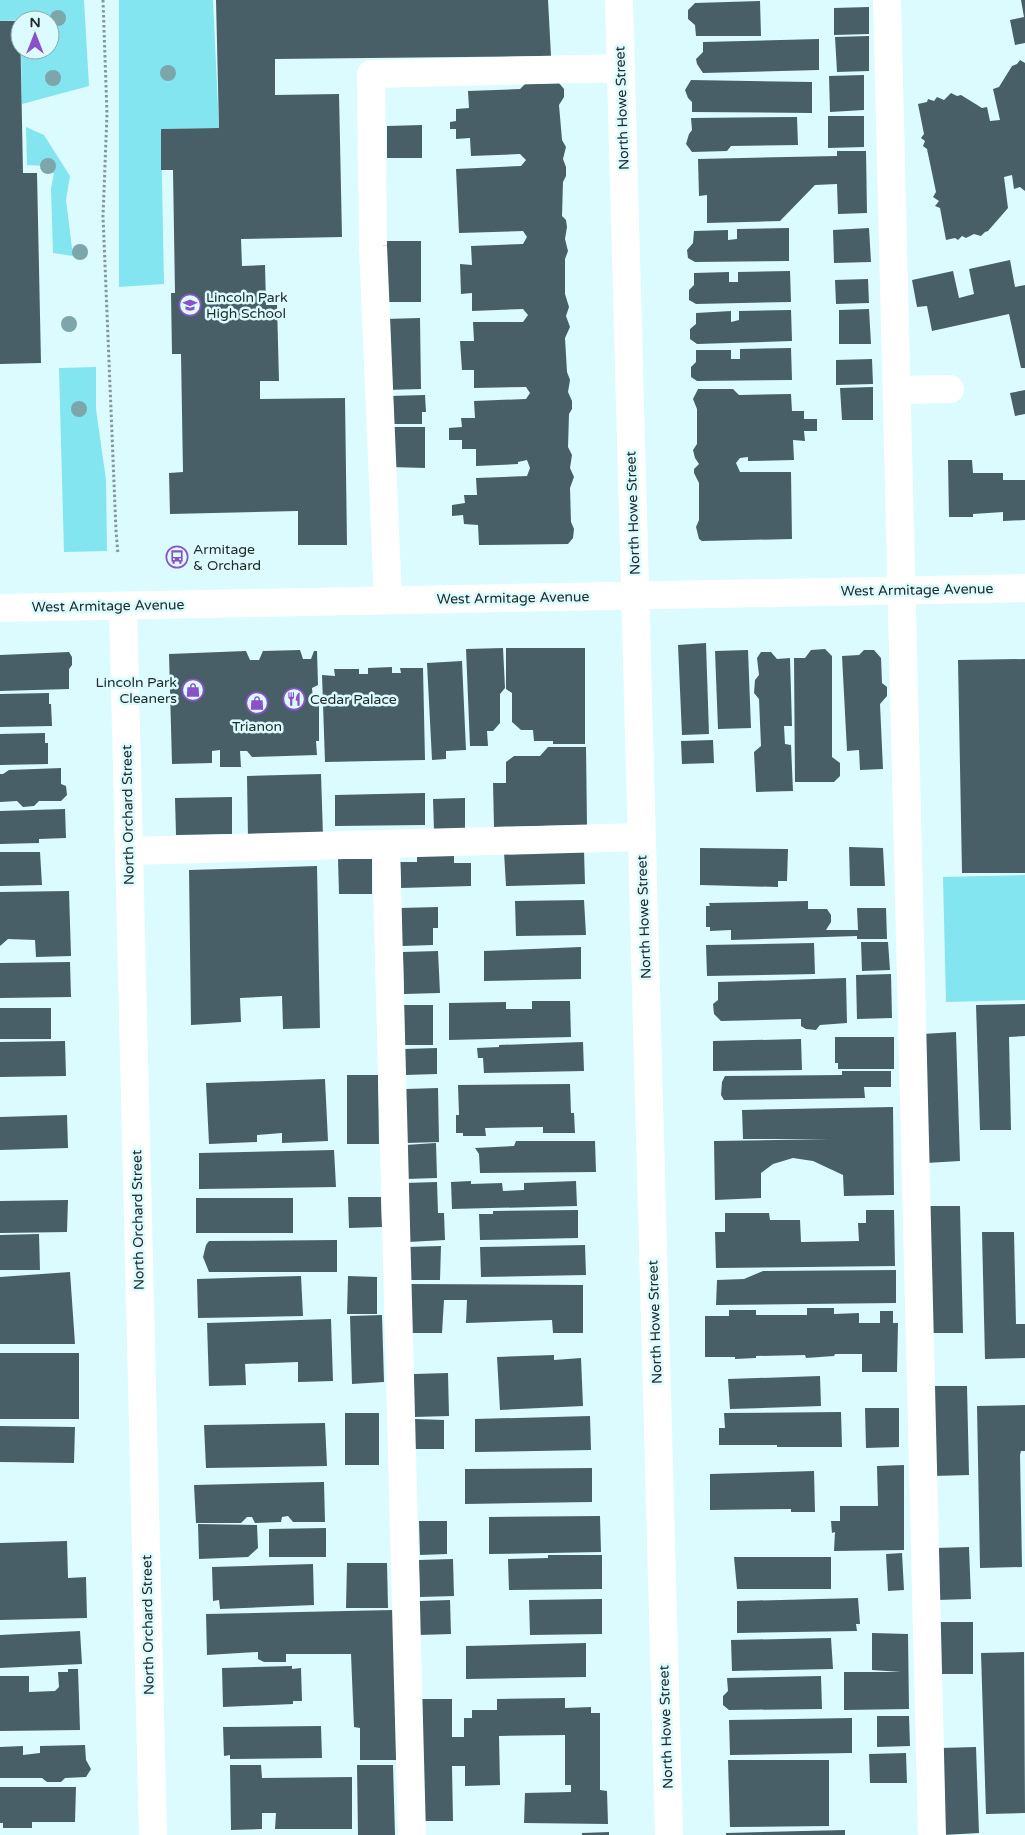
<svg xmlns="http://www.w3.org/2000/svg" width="1025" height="1835" viewBox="0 0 1025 1835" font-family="'Varela Round',sans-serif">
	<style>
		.green { fill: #83e5ef }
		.building { fill: #485f68 }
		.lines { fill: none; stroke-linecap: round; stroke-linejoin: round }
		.path { stroke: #83989b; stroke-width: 3; stroke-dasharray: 2.5 2.5; stroke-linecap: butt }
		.minor { stroke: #fff; stroke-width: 28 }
		.tree { fill: #7da6aa }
		.labels { text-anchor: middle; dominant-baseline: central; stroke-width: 5; stroke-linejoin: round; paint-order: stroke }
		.street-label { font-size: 14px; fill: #212c2d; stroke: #dcfbfe }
		.poi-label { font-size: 14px; fill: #212c2d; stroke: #dcfbfe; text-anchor: start }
	</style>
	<rect width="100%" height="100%" fill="#dcfbfe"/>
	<path class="green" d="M0,0H84L89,86L22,104L21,50H50V20L0,21Z
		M119,0H213L219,128L161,129L164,284L119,287Z
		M26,127L44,135L70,176L66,200L73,256L53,253L51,188L54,174L45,166L27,165Z
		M96,367V409L106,480L107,551L64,552L59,368Z
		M1025,875V1000L946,1002L943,877Z"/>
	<path class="building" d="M216,0H548L551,56L275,59V95L339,94L342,237L241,239L242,266L265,265L266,305H277L279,381H260V399L345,398L347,545H298V511L170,514L169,473L183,472L181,354H172L171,293H175L173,170H161V129L219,128Z
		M1021,0H1025V43L1015,45L1010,20L1024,17Z
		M760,1L761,36H696L695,25L688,19V10L695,3Z
		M869,7V34L834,35V8Z
		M0,21H20L23,173H37L41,363L0,364Z
		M869,36V71L837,72L835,37Z
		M819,39V70L703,73L697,64L696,59L703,52V42Z
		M1020,60L1025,63V191L1020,187L1014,189L1012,175L1004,177L1008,208L988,231L985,232L981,236L974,234L966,238L962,236L958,240L955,238L946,240L940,208L935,206L939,201L933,197L936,192L927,149L923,146L925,141L921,138L924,134L918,104L927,102L928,99L934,101L937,97L944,100L951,93L957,96L961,95L982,108L987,107L990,121L1000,120L993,89L999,87L1012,66L1017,64Z
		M864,75V110L830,112L829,76Z
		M691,80L812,82V113L692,112V102L688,98L685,90Z
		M559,83L564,89V97L559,105L562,140L566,147L563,159L566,167V176L563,182L562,216L566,220L567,227L565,239L568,251L565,259V294L569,307L566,316L570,327L565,338L567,372L570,380L568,392L572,401V409L569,414L568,447L572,455L570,468L574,477L570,488L571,522L574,529L573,538L568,544L479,545L478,525L464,524L463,515L452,516V505L465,503L464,495H477L476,478L527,476L530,468L527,460L518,462V464L476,466V449H462V440H449V428L462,427L461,418H475L474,401L526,399L530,393L526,387L474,388V370H462L460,341H474L473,322H523L528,315L523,309L472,311V293L461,294L460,264L472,265L471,246L523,244L527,237L523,231L459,233L456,169L521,166L526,160L520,154L471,156L470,138L456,139V129H450V122L456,121V109L469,108L468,91L520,89L525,84Z
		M828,116H864V147L828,148Z
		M797,117L798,145L731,146L727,151L692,152L686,144L689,134L692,130L691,118Z
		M422,125V158H387V126Z
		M837,151H866L867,213L838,214L837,184L815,185L780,221L707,223V195L699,196L698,159L837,156Z
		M789,228V261L695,262L688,258L687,250L693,243L694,231L728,230V240L737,239V229Z
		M869,228L871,262L834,263L833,230Z
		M383,241H421V302H383Z
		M1010,260L1015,287L1025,285V368H1021L1009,314L932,331L927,306L917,307L912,280L953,271L959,298L974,294L969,269Z
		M790,271L791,302L696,304L689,300V290L694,285V273L729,272V282H738V272Z
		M868,279L869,303L836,304L835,280Z
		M869,309L871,344H839V310Z
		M791,310L792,341L697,344L690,339V329L696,324V313L731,311V322L739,320V311Z
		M420,318L421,389L385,390L384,319Z
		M791,348L792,380L697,381L691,377V367L696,362V350H731V359H740V349Z
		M872,359L873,384L836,385V360Z
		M873,387V420H842L840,388Z
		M698,389H733L739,395L791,394L792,411H804V419H817V431H804L805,441L793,440L794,460L748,461V457L740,458L736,463L740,472H791L792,539L702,541L699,539L696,527L699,520V483L694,473V469L699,464L695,458L693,450L697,444V409L693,399Z
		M1025,390V414L1015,416L1010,393Z
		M425,395L426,412H422V424H390L389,396Z
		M391,427H425V468L391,467Z
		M948,460H972L973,473H1003V480H1025V520L1003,521V512L973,514V517H949Z
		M706,643L709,734L682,735L678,645Z
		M503,648L505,688L500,694V723L493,731H487L488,746H470L466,649Z
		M506,648H585V744H553V741H534L533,730H521L512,722V693L506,689Z
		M825,649L832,656V757L840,763V776L834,782H795L794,658H805L811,650Z
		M300,650L303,659H311L314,651H317L318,685L312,688L313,700L319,703V741H316L317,755L252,757L247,751H240L241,767H220V750L212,751V763L172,764L169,654L246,651L250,660H259L263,651Z
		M748,650L751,728L718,729L715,651Z
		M864,650H874L881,658L882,683L887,687V696L880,704L883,769L860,770L859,750L847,751L842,656L859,655Z
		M69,652L72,657V665L69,669V689L0,691V655Z
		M761,652H771L777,659L790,658L792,726H784L785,744L791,745L793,791L756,792L754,752L761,746L759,699L754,693L755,680L759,675L757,658Z
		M1025,659V873H962L958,660Z
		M462,661L466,750L446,751V759L432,760L427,663Z
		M392,667V673H401L400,668H423L425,760L325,762L322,675L335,676L334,669H359V674H368V668Z
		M49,693V704H51L52,726L0,727V694Z
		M45,733V743H48V764L0,765V734Z
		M713,740L714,763L682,764L681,741Z
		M548,747H586L587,825L494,827L493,783H506V762L514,756H540Z
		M61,768V784L66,786L67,795L61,801H39L34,806L23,807L17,801L0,802V774H3L9,770Z
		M321,774L323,836L248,839L247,776Z
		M425,793V825L335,826V795Z
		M232,797V834L176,835L175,798Z
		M465,798V830H434L433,799Z
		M65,809L66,838L39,839V843L0,844V811Z
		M849,847L883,848L885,886H850Z
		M700,848L788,849L787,881H778V887L700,885Z
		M584,851L585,884L506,886L504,852Z
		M0,852H40L42,885L0,886Z
		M454,855V863H471V886L401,888L400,862H417V856Z
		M338,859H372V894H339Z
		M317,866L320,1028L283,1029L282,996L240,998L241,1022L191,1025L189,870Z
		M69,891L71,956L36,957L35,940L8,939L0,946V892Z
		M584,900L586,935L516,936L515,901Z
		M808,901V909H827L831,915V922L826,930H858L857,908H886L887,939H857V936L731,940V930L710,931V927H706V906H710L709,903Z
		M438,907V928H433V945L402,946L401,908Z
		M861,942H888L890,970L862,971Z
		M814,943L815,974L707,976L706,945Z
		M581,947V979L484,981V951Z
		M438,951L440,993L404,994L403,952Z
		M70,962L71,997L0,998V963Z
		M891,974L892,1018L857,1019L856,975Z
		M846,978L847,1023L820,1025L816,1030L806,1029L801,1026V1019L721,1021L714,1014L713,1004L718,1000V982Z
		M532,1001H570L571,1037L449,1040V1003L506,1002V1009H532Z
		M1025,1004V1036L1009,1037L1011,1130H980L976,1005Z
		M403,1005H433V1045H403Z
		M0,1008H51V1039H0Z
		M956,1032L960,1161L926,1163L922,1034Z
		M835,1037H894V1069H838V1063H835Z
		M801,1039L802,1070L713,1071V1041Z
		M65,1041L66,1076L0,1077V1042Z
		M583,1042L584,1071L484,1073L483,1058H478L477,1048L499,1047V1045Z
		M437,1048V1074L405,1075L404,1049Z
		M842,1071H891V1087H864L865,1098L724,1100L721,1095L722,1082L725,1076L842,1075Z
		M347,1075H378L379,1144H347Z
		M325,1079L328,1141L282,1143V1133L257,1135V1142L209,1144L206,1083Z
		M570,1084L571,1113H574L575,1133H543V1127L485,1128L486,1136H463V1133H456V1115H459L458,1085Z
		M438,1088L439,1142L406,1143V1089Z
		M893,1107L894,1195L844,1196L843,1175L813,1161L793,1158L773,1164L761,1173V1198L715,1200L714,1141L829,1139H743L742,1110Z
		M67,1115L68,1148L0,1150V1117Z
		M516,1141H595L596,1172L480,1173L479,1154L475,1148L514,1146Z
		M436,1143L437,1178L406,1179L405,1145Z
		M334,1150L336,1187L199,1189V1153Z
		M471,1181V1184L502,1183L503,1191L524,1190V1183L576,1181L577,1206L452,1209L451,1182Z
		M437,1182L438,1213H444L445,1240L408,1242L405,1183Z
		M348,1197H381L382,1227L349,1228Z
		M196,1198H293V1233H196Z
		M68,1200L67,1232L0,1233V1201Z
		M927,1206H960L963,1333H930Z
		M578,1210V1238L480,1240L479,1214H493V1211Z
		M866,1210H894L895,1266L716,1268L715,1232H725V1213H769L770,1220H800L801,1242L859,1241L858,1223H866Z
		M982,1232H1014L1016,1324H1025V1358L985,1359Z
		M39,1234L40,1270H0V1235Z
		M337,1240V1272H209L203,1257L206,1245L209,1241Z
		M585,1245L586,1275L481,1277L480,1247Z
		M441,1246L440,1280H408L407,1247Z
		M896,1270V1303L716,1305L717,1280L744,1279L763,1271Z
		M70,1272L75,1344H0V1277Z
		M301,1276L303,1316L198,1318L197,1279Z
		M348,1276L377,1277V1314H347Z
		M408,1284L583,1285V1333H553L552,1320L466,1323L467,1300H444L442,1333H408Z
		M807,1308H834V1314L859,1313V1323H880V1311H893V1323H898L897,1372H862V1354H835L834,1356L806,1358L805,1355L756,1356V1358L735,1359V1357H705V1316H729V1310H756V1315H807Z
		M382,1315L384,1382L352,1384L350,1316Z
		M331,1319L333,1381L298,1382V1362L245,1364L246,1385L209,1386L207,1323Z
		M0,1353H79V1419H0Z
		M554,1355V1360L581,1358L583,1406L500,1410L497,1357Z
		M448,1373L449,1416L414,1417V1374Z
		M820,1376L821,1406L730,1409L728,1379Z
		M932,1386H967L969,1475L934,1476Z
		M1025,1405V1451H1021L1020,1455L1022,1567L980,1568L977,1406Z
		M865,1408H899V1447L866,1448Z
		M841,1412L842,1447H777V1445H719V1428H725L724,1413Z
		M345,1413H379V1465H345Z
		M590,1416L591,1450L475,1452V1419Z
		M415,1419L444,1420V1449H414Z
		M325,1423L327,1466L206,1468L204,1425Z
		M0,1426L75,1427L74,1463L0,1462Z
		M904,1465V1550L834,1551L835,1532L832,1533L831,1521H840V1506H878L877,1466Z
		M592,1468V1502L465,1504V1469Z
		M814,1471L815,1512H791V1509L710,1510V1474Z
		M324,1482L325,1522H293L288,1516L282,1517L281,1522L255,1523L252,1517H247L241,1523H196L194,1485Z
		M600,1516L601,1552L489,1554V1517Z
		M419,1521H447V1554L420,1555Z
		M198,1524L257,1525L258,1548L248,1557L199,1559Z
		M326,1528V1557H269V1529Z
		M67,1541L68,1578L86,1577L87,1618L0,1620V1543Z
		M969,1547L971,1599L937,1600L935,1548Z
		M902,1553L904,1590L888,1591L886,1554Z
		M548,1555H602V1589L509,1590L508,1559L548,1558Z
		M734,1557H831V1589H737Z
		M453,1559L454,1596L420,1597L419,1560Z
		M347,1563H387L388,1608H346Z
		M313,1564L314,1605L220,1609L219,1600L213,1601L212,1567Z
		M858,1598L860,1624H856L857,1631L737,1633V1601Z
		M602,1599V1634L530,1635L529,1600Z
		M450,1600L451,1634L419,1635V1601Z
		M393,1610L397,1760H360V1728L354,1727L351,1654H286V1662H264L258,1659V1652L207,1655L206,1614Z
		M938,1622H973V1674H938Z
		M80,1631L82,1664L0,1668V1635Z
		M872,1633L908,1634L909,1709L844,1710V1672H901L872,1670Z
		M831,1638L833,1669L732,1671L731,1640Z
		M586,1643V1677L466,1679V1646Z
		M1024,1652L1025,1813L986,1814L981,1653Z
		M292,1666V1669L301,1668L302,1701H293V1704L223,1707L222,1668Z
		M68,1669H78L80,1730L0,1731V1676H29V1692L55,1691L59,1687L58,1672H68Z
		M821,1676L822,1709L729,1710L723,1705V1696L728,1691L727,1678Z
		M565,1698V1708L591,1707V1713H600V1790L607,1791L608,1824L524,1823L525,1793L571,1792V1785H565V1735L499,1736L500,1785L465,1786V1766H452L453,1821H423L421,1699H452V1737H464V1718H472V1710H497V1699Z
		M877,1716H909L910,1746L877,1747Z
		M852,1718V1753L730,1755L729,1720Z
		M321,1726L322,1758L230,1759V1755L224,1756L223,1727Z
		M85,1745L86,1760L91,1769L86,1777L65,1778L61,1782H47L42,1778H0V1747L23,1746V1755L40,1753V1746Z
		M976,1747L979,1833L943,1835L940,1748Z
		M906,1753L907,1783H870L869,1754Z
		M728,1760H829V1826L730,1827Z
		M230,1765H261L262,1778L352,1777V1829H275L276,1813H262V1829L231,1830Z
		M357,1765H393L395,1835H358Z
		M0,1787H76L75,1822H32V1828H3V1823H0Z
		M845,1830V1835H726V1833Z
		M609,1832V1835H582V1833Z"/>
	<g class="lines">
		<path class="path" d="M103,0L107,114L103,216L116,531L118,554"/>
		<path class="minor" d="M619,0L669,1835
			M887,0L932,1835
			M897,390L950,389
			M388,600L373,246L371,74L621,68
			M123,606L153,1835
			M0,608L1025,588
			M386,845L412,1835
			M129,851L642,837"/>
	</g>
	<g class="tree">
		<circle cx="58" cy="18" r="8"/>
		<circle cx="168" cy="73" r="8"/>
		<circle cx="53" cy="78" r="8"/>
		<circle cx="48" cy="166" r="8"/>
		<circle cx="80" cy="252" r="8"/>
		<circle cx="69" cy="324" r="8"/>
		<circle cx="79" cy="409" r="8"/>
	</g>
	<defs>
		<g id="school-ring" transform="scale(1.125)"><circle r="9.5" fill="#dcfbfe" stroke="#8a52c9" stroke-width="1.5"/><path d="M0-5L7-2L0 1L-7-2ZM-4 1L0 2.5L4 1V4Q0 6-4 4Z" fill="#8a52c9"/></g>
		<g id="bus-ring" transform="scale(1.125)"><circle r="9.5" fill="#dcfbfe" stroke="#8a52c9" stroke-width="1.5"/><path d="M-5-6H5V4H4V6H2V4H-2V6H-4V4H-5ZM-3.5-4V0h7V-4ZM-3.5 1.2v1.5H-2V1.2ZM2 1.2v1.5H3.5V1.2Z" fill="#8a52c9"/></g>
		<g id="shop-ring" transform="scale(1.125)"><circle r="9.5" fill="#dcfbfe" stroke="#8a52c9" stroke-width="1.5"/><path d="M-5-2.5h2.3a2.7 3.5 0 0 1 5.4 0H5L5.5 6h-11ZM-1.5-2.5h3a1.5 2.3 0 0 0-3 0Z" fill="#8a52c9"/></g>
		<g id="restaurant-ring" transform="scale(1.125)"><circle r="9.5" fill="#dcfbfe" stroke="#8a52c9" stroke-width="1.5"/><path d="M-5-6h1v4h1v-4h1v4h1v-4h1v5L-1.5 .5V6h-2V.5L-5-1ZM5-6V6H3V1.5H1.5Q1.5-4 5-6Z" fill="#8a52c9"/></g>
	</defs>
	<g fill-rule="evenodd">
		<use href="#school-ring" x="190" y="305"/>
		<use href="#bus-ring" x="177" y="557"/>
		<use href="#shop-ring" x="193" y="690"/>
		<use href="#restaurant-ring" x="294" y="699"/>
		<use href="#shop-ring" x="257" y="703"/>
	</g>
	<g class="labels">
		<g class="street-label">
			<text transform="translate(622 108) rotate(-92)">North Howe Street</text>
			<text transform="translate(633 513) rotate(-92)">North Howe Street</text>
			<text transform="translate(917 590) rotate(-1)">West Armitage Avenue</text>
			<text transform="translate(513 598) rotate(-1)">West Armitage Avenue</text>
			<text transform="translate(108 606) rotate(-1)">West Armitage Avenue</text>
			<text transform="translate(128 815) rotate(-91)">North Orchard Street</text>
			<text transform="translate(644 917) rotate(-92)">North Howe Street</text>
			<text transform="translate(138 1220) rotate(-91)">North Orchard Street</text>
			<text transform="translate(655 1322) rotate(-92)">North Howe Street</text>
			<text transform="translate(148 1625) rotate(-91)">North Orchard Street</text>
			<text transform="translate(666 1727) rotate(-92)">North Howe Street</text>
		</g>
		<g class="poi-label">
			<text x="206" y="297">Lincoln Park<tspan x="206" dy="16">High School</tspan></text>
			<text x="193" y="549">Armitage<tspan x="193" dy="16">&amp; Orchard</tspan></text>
			<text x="177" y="682" text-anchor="end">Lincoln Park<tspan x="177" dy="16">Cleaners</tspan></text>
			<text x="310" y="699">Cedar Palace</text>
			<text x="257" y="726" text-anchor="middle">Trianon</text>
		</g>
	</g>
	<g transform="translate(35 35)"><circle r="24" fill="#dcfbfe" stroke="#91a8aa"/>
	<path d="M0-4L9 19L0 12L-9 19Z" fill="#8a52c9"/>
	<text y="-8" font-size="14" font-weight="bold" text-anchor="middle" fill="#212c2d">N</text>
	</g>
</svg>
